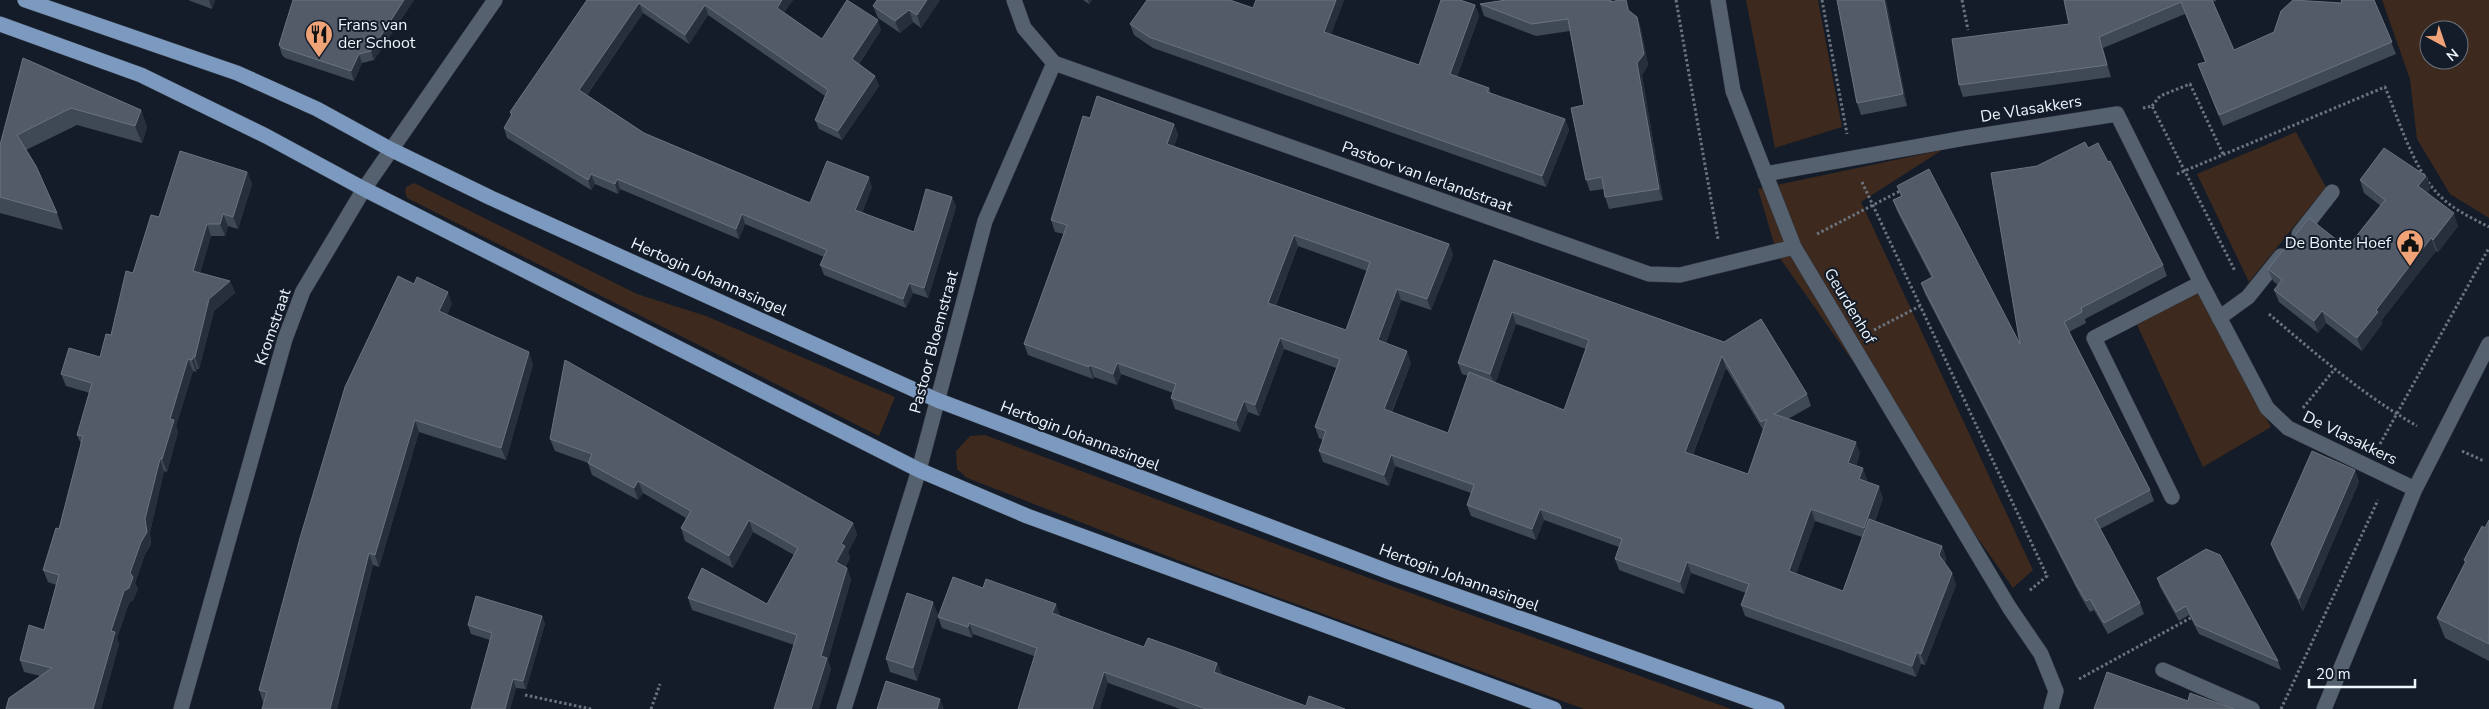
<svg xmlns="http://www.w3.org/2000/svg" width="2489" height="709" viewBox="0 0 2489 709" font-family="'Nunito Sans',sans-serif">
	<style>
		.green { fill: #3d291d; fill-rule: evenodd }
		.lines { fill: none; stroke-linecap: round; stroke-linejoin: round }
		.minor-casing { stroke: #31373f; stroke-width: 16 }
		.major-casing { stroke: #31373f; stroke-width: 16 }
		.path { stroke: #6b737e; stroke-width: 3; stroke-dasharray: 2.5 2.5; stroke-linecap: butt }
		.minor { stroke: #56616f; stroke-width: 15 }
		.major { stroke: #7c99bf; stroke-width: 15 }
		.wall { fill: #3f4955; fill-rule: evenodd }
		.shaded-wall { fill: #262f3b }
		.building { fill: #525b67; stroke: #6a747e; fill-rule: evenodd }
		.labels { text-anchor: middle; dominant-baseline: central; stroke-width: 4; stroke-linejoin: round; paint-order: stroke }
		.poi-label { font-size: 16px; fill: #eef5fd; stroke: #131c28; text-anchor: start }
		.street-label { font-size: 16px; fill: #eef5fd; stroke: #131c28 }
	</style>
	<rect width="100%" height="100%" fill="#131c28"/>
	<path class="green" d="M1746,0H1818L1842,127L1775,148Z
		M2382,0H2489V218L2450,194L2417,139L2410,79ZM2429,30H2459V60H2429Z
		M2296,132L2326,187L2249,282L2197,174Z
		M1942,150L1861,202L2033,570L2013,588L1777,254L1758,189Z
		M414,183L637,294L706,316L895,397L879,436L407,198L405,192L406,187Z
		M2197,292L2271,427L2203,467L2137,325Z
		M985,435L1303,554L1731,709H1584L1211,573L967,478L957,469L956,451L970,436Z"/>
	<g class="lines">
		<g class="minor-casing">
			<path id="minor" d="M1014,0L1024,28L1054,63L1649,274L1680,275L1794,247
				M1718,0L1733,91L1794,247L2009,607L2041,654L2056,691L2051,709
				M1765,174L1965,138L2117,114L2201,283L2267,408L2288,428L2415,489
				M2299,234L2332,192
				M2219,318L2248,297L2281,256
				M2172,497L2094,338L2201,283
				M2163,670L2252,709
				M181,709L285,339L303,291L364,189L495,0
				M844,709L919,470L985,221L1054,63
				M2324,709L2415,489L2489,344"/>
		</g>
		<g class="major-casing">
			<path id="major" d="M25,0L237,73L317,109L390,149L491,198L937,400L1392,573L1777,709
				M0,24L141,75L266,136L364,189L919,470L1027,516L1554,709"/>
		</g>
		<path class="path" d="M1676,0L1718,239
			M1822,0L1847,134
			M1962,0L1968,30
			M2152,106L2160,96L2190,84L2223,154
			M2143,108L2152,106L2235,271
			M2177,174L2385,87C2399,120 2414,171 2440,196C2454,210 2472,218 2489,227
			M1862,182L2047,576L2029,591
			M1817,234L1902,190
			M2269,314C2316,354 2363,395 2417,426
			M1874,330L1920,306
			M2303,408L2334,370
			M2380,444L2489,248
			M2462,451L2484,461
			M2079,679L2194,616
			M525,695L591,709
			M651,709L660,684
			M2281,709L2378,500"/>
		<use href="#minor" class="minor"/>
		<use href="#major" class="major"/>
	</g>
	<path class="wall" d="M188,0H215L212,9Z
		M294,0H414L374,60L362,63L354,81L285,58L282,55L279,45Z
		M587,0H793L784,12L822,39L881,30L859,64L875,76L879,86L842,140L819,129L815,120L825,96L708,15L689,44L643,13L587,95L644,133L810,203L872,187L862,213L914,232L952,197L956,207L928,298L913,293L906,308L824,275L820,265L824,257L745,224L739,239L620,189L618,194L595,184L591,190L507,138L504,128L511,116L510,112Z
		M940,0L921,28L913,22L900,33L878,18L873,6Z
		M1083,0H1092L1089,4Z
		M1344,0L1331,34L1419,65L1475,5L1479,16L1457,77L1489,88L1491,94L1565,119L1569,130L1546,187L1153,48L1134,35L1130,24L1253,8Z
		M1506,0H1612V1L1631,12L1637,17L1641,29L1648,65L1642,75L1663,200L1609,209L1605,197L1604,189L1590,191L1586,180L1584,105L1570,31L1536,36L1484,16L1480,4Z
		M1837,0H1886L1907,106L1861,115L1857,103Z
		M2064,0H2216V1L2213,2L2234,50L2342,3L2341,0H2374L2396,54L2223,126L2198,64L2205,62L2185,14L2103,48L2111,77L1963,97L1959,85L2069,24Z
		M23,58L141,110L147,127L142,143L77,125L26,150L57,213L63,230L0,213V145Z
		M1090,118L1174,124L1178,135L1174,146L1449,244L1453,255L1431,310L1401,300L1386,343L1411,363L1392,412L1448,433L1468,376L1462,374L1458,363L1494,260L1724,342L1807,394L1811,406L1788,419L1860,453L1856,466L1867,479L1866,482L1883,498L1875,521L1942,546L1946,558L1945,563L1952,573L1956,585L1925,665L1921,664L1916,677L1745,616L1741,605L1746,593L1691,573L1684,594L1619,570L1615,559L1619,547L1544,520L1536,540L1471,516L1467,505L1471,493L1395,466L1389,486L1323,462L1319,451L1323,440L1319,438L1315,427L1336,368L1284,349L1259,416L1248,412L1240,432L1175,409L1171,398L1173,393L1121,374L1117,385L1094,377L1093,379L1028,355L1024,344L1064,234L1055,232L1051,220ZM1298,246L1367,271L1346,330L1276,305ZM1516,324L1586,349L1564,410L1495,383ZM1726,368L1763,430L1748,474L1693,454ZM1815,521L1862,537L1843,591L1796,574Z
		M2088,148L2163,265L2167,276L2085,319L2086,323L2069,332L2150,490L2154,501L2100,529L2140,603L2144,614L2108,634L2094,610L2090,612L2081,597L1925,294L1921,283L1931,277L1897,211L1893,200L1901,196L1897,186L2020,344L2037,166Z
		M247,172L252,184L238,229L228,226L225,236H211L200,273L230,281L235,293L214,311L199,369H197L196,372L193,371L176,426L178,432L167,472L164,471L150,532L151,545L145,554L135,583L138,589L133,600L129,603L117,638L119,644L101,709H6L40,676L24,672L20,660L44,630L56,585L48,582L43,570L59,529L81,444L77,435L90,393L66,386L61,374L100,357L111,335L133,273L159,217Z
		M2426,176L2431,188L2427,193L2458,226L2438,252L2436,251L2381,321L2382,324L2362,351L2326,323L2318,333L2279,302L2274,290L2278,285L2273,281L2268,269L2347,248L2381,206L2364,193L2360,180Z
		M452,304L447,314L533,364L506,460L419,432L379,567L373,565L337,709H262L264,703L263,702L259,690Z
		M550,439L853,523L857,535L848,552L850,558L845,567L847,568L851,580L828,660L831,670L794,645L692,610L688,598L767,604L794,555L753,532L733,568L685,541L681,528L686,518L643,493L638,500L592,475L588,463L555,451Z
		M2355,470L2359,482L2303,611L2276,557L2271,544Z
		M2489,520V661L2445,638L2437,618L2465,563L2464,560L2485,528Z
		M2157,578L2278,661L2281,670L2199,634L2189,615L2179,621L2160,587Z
		M983,588L1060,615V616L1114,636L1144,647L1217,663L1222,674L1221,675L1306,706L1345,709H1180L973,634L972,638L942,628L938,617Z
		M938,614L917,681L890,672L886,659Z
		M542,616L545,624L526,689L516,688L510,709H471L490,640L471,634L468,625Z"/>
	<path class="shaded-wall" d="M209,0H215L212,9Z
		M404,0H414L374,60L371,51Z
		M782,0H793L781,17L777,8Z
		M927,0H940L921,28L917,15Z
		M1088,0H1092L1089,4Z
		M1336,0H1344L1328,43L1324,32Z
		M1627,0L1630,11L1632,22L1628,10Z
		M1884,0H1886L1907,106L1903,94Z
		M639,3L643,13L583,100L579,90Z
		M705,5L708,15L689,44L685,35Z
		M1475,5L1479,16L1454,85L1450,74Z
		M909,10L913,22L900,33L895,21Z
		M1637,17L1641,29L1648,65L1642,75L1663,200L1659,189L1637,63Z
		M878,20L881,30L855,69L852,59Z
		M2099,37L2103,48L2111,77L2107,65Z
		M359,54L362,63L354,81L351,71Z
		M875,76L879,86L842,140L838,131Z
		M141,110L147,127L142,143L135,126Z
		M1565,119L1569,130L1546,187L1542,176Z
		M1174,124L1178,135L1171,155L1167,144Z
		M247,172L252,184L238,229L233,217Z
		M591,174L595,184L591,190L588,180Z
		M2426,176L2431,188L2423,198L2418,186Z
		M869,177L872,187L859,220L855,210Z
		M617,179L620,189L618,194L615,184Z
		M952,197L956,207L928,298L924,288Z
		M2454,213L2458,226L2438,252L2433,240Z
		M223,214L228,226L225,236L220,224Z
		M742,214L745,224L739,239L736,229Z
		M207,224L211,236L197,283L193,271Z
		M1294,235L1298,246L1272,314L1268,303Z
		M2431,238L2436,251L2381,321L2382,324L2362,351L2357,338L2376,310Z
		M1449,244L1453,255L1431,310L1427,299Z
		M230,281L235,293L214,311L199,369L195,357L209,299Z
		M909,283L913,293L906,308L903,299Z
		M1397,289L1401,300L1383,352L1378,340Z
		M448,292L452,304L444,323L439,311Z
		M2322,311L2326,323L2318,333L2314,321Z
		M1512,312L1516,324L1495,385L1490,374Z
		M1280,338L1284,349L1259,416L1255,405Z
		M1407,351L1411,363L1388,420L1384,409Z
		M529,352L533,364L506,460L501,448Z
		M1722,356L1726,368L1689,463L1685,452Z
		M193,357L197,369L196,372L192,360Z
		M188,359L193,371L176,426L178,432L167,472L162,459L170,419Z
		M1117,363L1121,374L1117,385L1113,374Z
		M1090,365L1094,377L1093,379L1089,367Z
		M1244,401L1248,412L1240,432L1236,421Z
		M415,420L419,432L379,567L375,555Z
		M1856,442L1860,453L1853,474L1848,463Z
		M1391,455L1395,466L1389,486L1384,475Z
		M160,459L164,471L150,532L151,545L145,554L135,583L138,589L133,600L129,603L117,638L119,644L101,709H93L111,631L130,573L145,519Z
		M1863,468L1867,479L1863,490L1859,479Z
		M2355,470L2359,482L2303,611L2299,599Z
		M638,481L643,493L638,500L634,488Z
		M1879,486L1883,498L1868,539L1864,528Z
		M1540,509L1544,520L1536,540L1532,529Z
		M1811,509L1815,521L1793,583L1789,571Z
		M749,520L753,532L733,568L729,556Z
		M853,523L857,535L848,552L850,558L840,574L836,562L841,544Z
		M1942,546L1946,558L1943,566L1939,555Z
		M369,553L373,565L337,709H330Z
		M1687,562L1691,573L1684,594L1680,582Z
		M847,568L851,580L828,660L831,670L819,709H811L821,656Z
		M1952,573L1956,585L1925,665L1921,654Z
		M933,602L938,614L917,681L913,668Z
		M1056,604L1060,615L1056,624L1052,613Z
		M542,616L545,624L526,689L523,681Z
		M969,623L973,634L972,638L968,627Z
		M1917,652L1921,664L1916,677L1912,666Z
		M1217,663L1222,674L1218,684L1214,672Z
		M1104,672L1108,683L1100,709H1092Z
		M513,679L516,688L510,709H505Z
		M940,699L944,709H937Z"/>
	<path class="building" d="M293,0H404L371,51L359,54L351,71L282,48L279,45Z
		M587,0H782L777,8L822,39L847,0L878,20L852,59L875,76L838,131L815,120L828,90L705,5L685,35L639,3L579,90L644,133L810,203L827,161L869,177L855,210L914,232L926,189L952,197L924,288L909,283L903,299L820,265L827,250L742,214L736,229L617,179L615,184L591,174L588,180L504,128L512,114L510,112Z
		M877,0H927L917,15L909,10L895,21L873,6Z
		M1147,0H1230L1253,8L1256,0H1336L1324,32L1419,65L1441,0H1460L1475,5L1450,74L1489,88L1487,92L1565,119L1542,176L1149,37L1130,24Z
		M1506,0H1610V2L1620,0H1626L1628,10L1637,17L1644,54L1637,63L1659,189L1605,197L1602,177L1586,180L1571,108L1584,105L1568,19L1532,24L1480,4Z
		M1837,0H1884L1903,94L1857,103Z
		M2064,0H2212L2234,50L2274,32L2281,11L2293,0L2342,3L2341,0H2374L2392,42L2219,115L2198,64L2206,62L2181,2L2099,37L2107,65L1959,85L1952,39L2069,24Z
		M23,58L141,110L135,126L71,108L17,135L36,166L57,213L0,197V145Z
		M1097,96L1174,124L1167,144L1449,244L1427,299L1397,289L1378,340L1407,351L1384,409L1448,433L1469,372L1564,410L1589,340L1512,312L1490,374L1458,363L1494,260L1724,342L1761,319L1807,394L1774,414L1856,442L1848,463L1863,468L1859,479L1879,486L1864,528L1811,509L1789,571L1843,591L1869,519L1942,546L1939,555L1952,573L1921,654L1917,652L1912,666L1741,605L1749,584L1687,562L1680,582L1615,559L1622,539L1540,509L1532,529L1467,505L1474,485L1391,455L1384,475L1319,451L1326,431L1315,427L1340,359L1280,338L1255,405L1244,401L1236,421L1171,398L1176,384L1117,363L1113,374L1090,365L1089,367L1024,344L1067,225L1051,220L1083,116L1090,118ZM1294,235L1370,262L1346,330L1268,303ZM1722,356L1761,422L1767,419L1748,474L1685,452Z
		M2085,142L2088,148L2098,143L2108,162L2110,161L2163,265L2081,308L2082,312L2064,322L2150,490L2095,519L2140,603L2104,623L2090,599L2086,601L2077,586L1921,283L1933,277L1893,200L1902,196L1897,186L1929,169L2020,344L1991,173L2037,166Z
		M2384,148L2426,176L2418,186L2454,213L2433,240L2431,238L2376,310L2378,312L2357,338L2322,311L2314,321L2274,290L2282,280L2268,269L2309,218L2347,248L2385,200L2360,180Z
		M180,151L247,172L233,217L223,214L220,224H207L193,271L230,281L209,299L195,357H193L192,360L188,359L170,419L174,420L162,459H160L145,519L147,532L141,542L130,573L133,577L129,588L124,591L111,631L115,632L93,709H6L9,698L52,668L20,660L29,625L44,630L59,575L43,570L56,528L59,529L83,436L77,435L92,383L61,374L69,348L100,357L106,334L111,335L126,271L133,273L151,215L159,217Z
		M398,276L414,284L417,277L448,292L439,311L529,352L501,448L415,420L375,555L369,553L330,709H262L267,692L259,690L300,538L345,387Z
		M565,360L853,523L841,544L845,546L836,562L847,568L821,656L827,658L811,709H774L797,635L688,598L702,568L767,604L798,548L749,520L729,556L681,528L691,511L638,481L634,488L588,463L592,454L550,439Z
		M2312,451L2355,470L2299,599L2271,544Z
		M2489,520V644L2437,618L2466,561L2464,560L2482,526L2485,528Z
		M2206,549L2220,555L2278,661L2196,625L2186,606L2176,612L2157,578Z
		M953,577L983,588L986,579L1056,604L1052,613L1114,636L1144,647L1148,638L1182,650L1217,663L1214,672L1306,706L1309,696L1345,709H1206L1104,672L1092,709H1018L1037,648L969,623L968,627L938,617Z
		M907,593L933,602L913,668L886,659Z
		M476,596L542,616L523,681L513,679L505,709H471L492,633L468,625Z
		M2107,672L2188,701L2190,693L2234,709H2094Z
		M886,681L940,699L937,709H877Z"/>
	<defs>
		<g id="restaurant-pin" transform="scale(1.4375)"><path d="M0 17L-7.5 6A9.5 9.5 0 1 1 7.5 6Z" fill="#efa377" stroke="#131c28"/><path d="M-5-6h1v4h1v-4h1v4h1v-4h1v5L-1.5 .5V6h-2V.5L-5-1ZM5-6V6H3V1.5H1.5Q1.5-4 5-6Z" fill="#111"/></g>
		<g id="civic-pin" transform="scale(1.4375)"><path d="M0 17L-7.5 6A9.5 9.5 0 1 1 7.5 6Z" fill="#efa377" stroke="#131c28"/><path d="M-.6-6.5H3V-4.5H.6V-3L4-1V1h2V6H-6V1h2V-1L-.6-3ZM-1.2 2.5V6h2.4V2.5Z" fill="#111"/></g>
	</defs>
	<g fill-rule="evenodd">
		<use href="#restaurant-pin" x="319" y="34"/>
		<use href="#civic-pin" x="2410" y="243"/>
	</g>
	<g class="labels">
		<g class="poi-label">
			<text x="338" y="25">Frans van<tspan x="338" dy="18">der Schoot</tspan></text>
			<text x="2391" y="243" text-anchor="end">De Bonte Hoef</text>
		</g>
		<g class="street-label">
			<text transform="translate(2031 109) rotate(-9)">De Vlasakkers</text>
			<text transform="translate(1427 177) rotate(20)">Pastoor van Ierlandstraat</text>
			<text transform="translate(709 277) rotate(24)">Hertogin Johannasingel</text>
			<text transform="translate(1850 306) rotate(59)">Geurdenhof</text>
			<text transform="translate(273 327) rotate(-71)">Kromstraat</text>
			<text transform="translate(934 342) rotate(-75)">Pastoor Bloemstraat</text>
			<text transform="translate(1080 436) rotate(21)">Hertogin Johannasingel</text>
			<text transform="translate(2350 438) rotate(26)">De Vlasakkers</text>
			<text transform="translate(1459 578) rotate(20)">Hertogin Johannasingel</text>
		</g>
	</g>
	<g transform="translate(2444 45) rotate(140)"><circle r="24" fill="#131c28" stroke="#6b737d"/>
	<path d="M0-4L9 19L0 12L-9 19Z" fill="#efa377"/>
	<text y="-8" font-size="14" font-weight="bold" text-anchor="middle" fill="#eef5fd">N</text>
	</g>
	<path d="M2309 679v8h106v-8" fill="none" stroke="#eef5fd" stroke-width="2.5"/>
	<text x="2316" y="679" font-size="15" fill="#eef5fd" stroke="#131c28" stroke-width="4" paint-order="stroke">20 m</text>
</svg>
